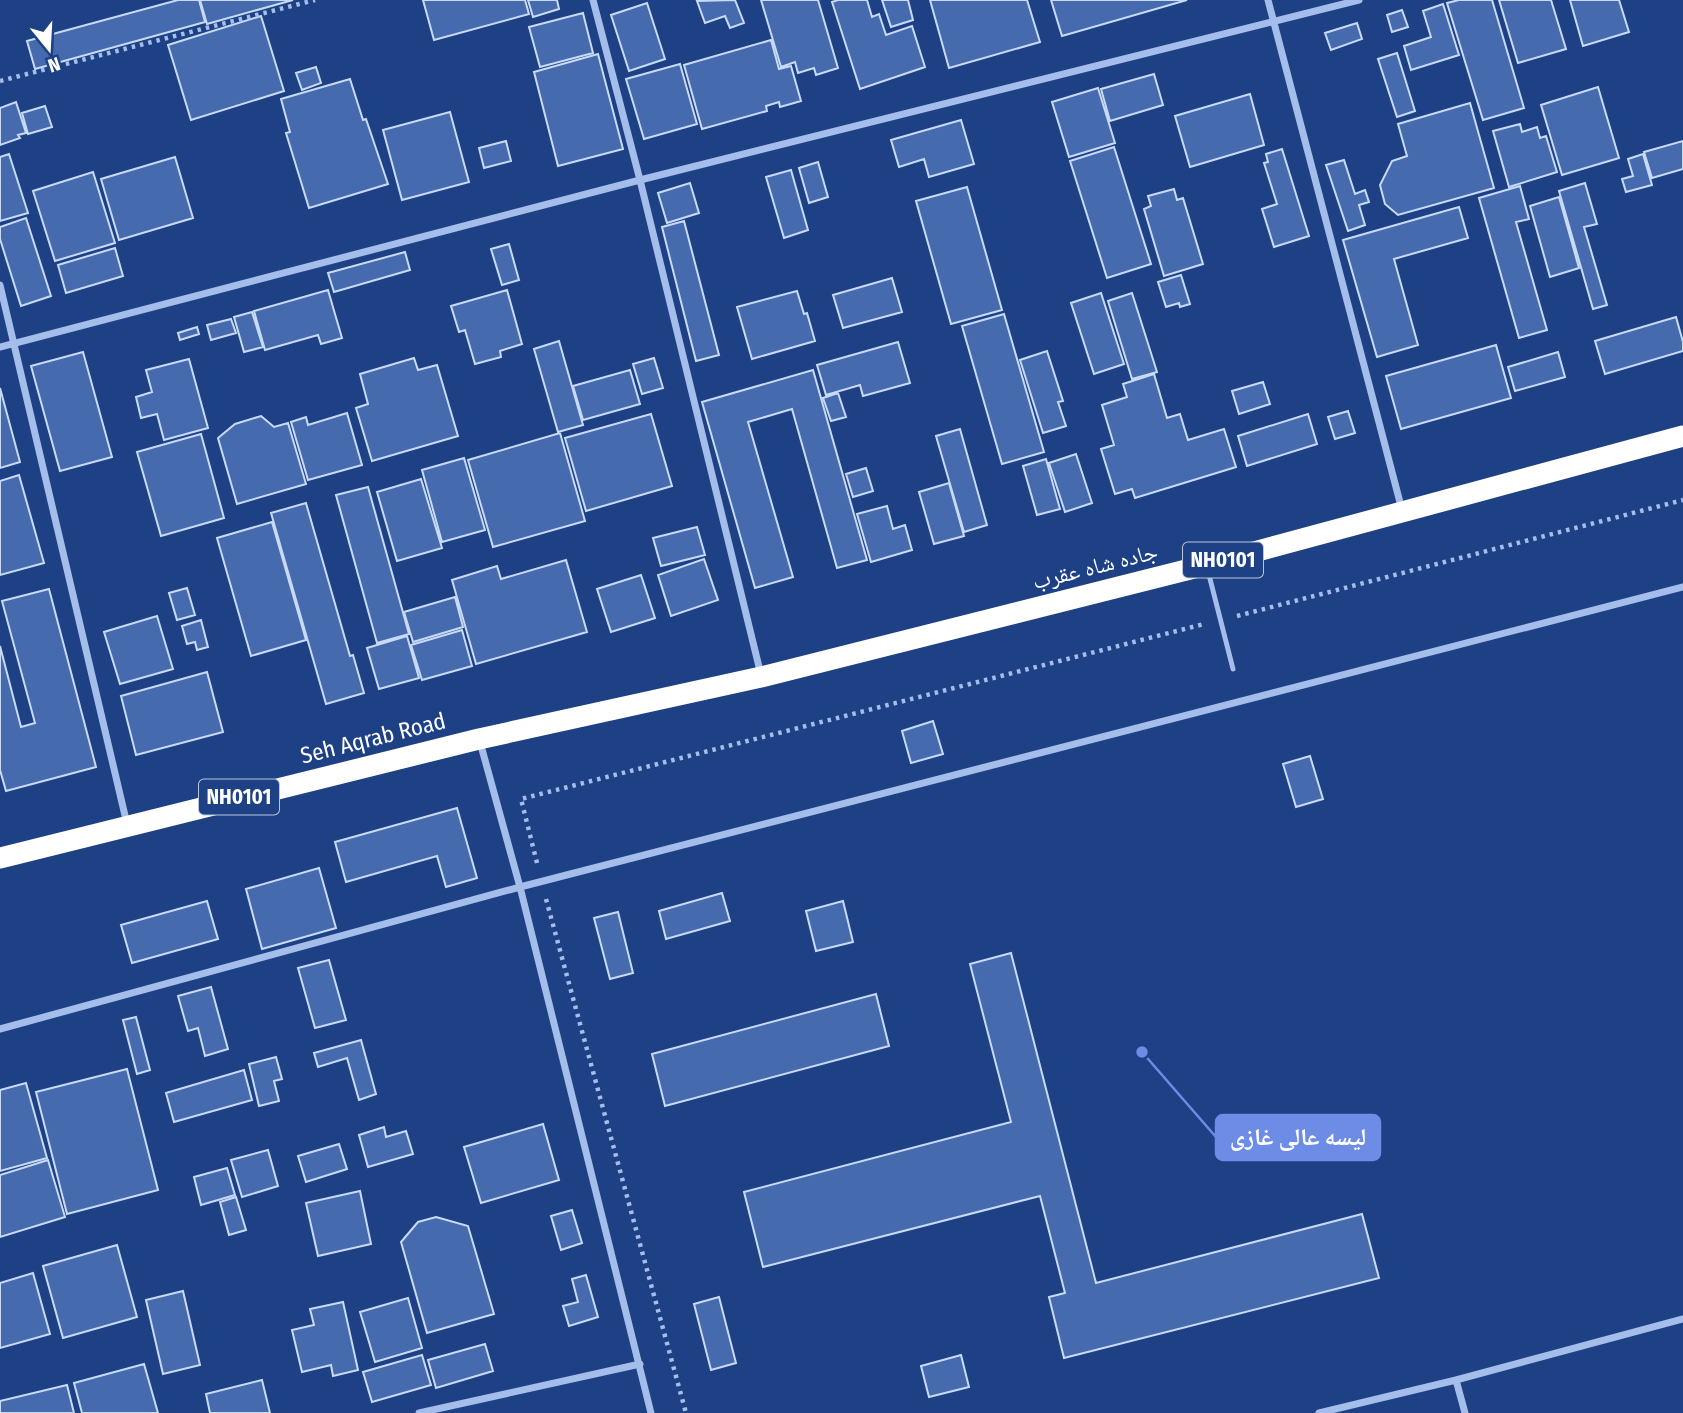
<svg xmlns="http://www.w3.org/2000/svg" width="1683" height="1413" viewBox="0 0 1683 1413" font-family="'Fira Sans Condensed','Noto Naskh Arabic',sans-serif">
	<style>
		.building { fill: #456aad; stroke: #c8daf8; stroke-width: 2 }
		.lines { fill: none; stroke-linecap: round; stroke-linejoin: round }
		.path { stroke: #a4bdea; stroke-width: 4.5; stroke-dasharray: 3.5 5; stroke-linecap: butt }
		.lane { stroke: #a4bdea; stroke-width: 5 }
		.street { stroke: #a4bdea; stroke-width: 7 }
		.highway { stroke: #fff; stroke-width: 21 }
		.labels { text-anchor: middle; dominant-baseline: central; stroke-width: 5; stroke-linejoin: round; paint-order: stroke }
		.shield { fill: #1d4184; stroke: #bbc6da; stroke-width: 2 }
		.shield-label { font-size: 21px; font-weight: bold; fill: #fff }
		.street-label { font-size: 23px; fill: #fff; stroke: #1d4184 }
		.leader { fill: none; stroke: #6c8ce6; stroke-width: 2.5 }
		.callout-dot { fill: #6c8ce6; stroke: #1d4184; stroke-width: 2.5 }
		.callout { fill: #6c8ce6; stroke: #6c8ce6; stroke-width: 2.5 }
		.callout-label { font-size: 24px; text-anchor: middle; font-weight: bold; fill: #fff }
	</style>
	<rect width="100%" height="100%" fill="#1d4184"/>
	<path class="building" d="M178,0H199L205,22L35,69L27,41Z
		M200,0H293L207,24Z
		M423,0H525L529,14L434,40Z
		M528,0H557L559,9L533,17Z
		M735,0L744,23L730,28L725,16L705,23L697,1Z
		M761,0H818L838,68L816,75L814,68L798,73L795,62L781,67Z
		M838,0H867L872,17L879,14L886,35L912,26L925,67L860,89L832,2Z
		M882,0H908L913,20L891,27Z
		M930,0H1027L1040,42L949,68Z
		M1051,0H1187L1062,36Z
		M1459,0H1492L1524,108L1483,120L1447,3Z
		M1499,0H1551L1566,49L1518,63Z
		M1570,0H1619L1629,32L1583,46Z
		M647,3L665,59L629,71L611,15Z
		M1443,4L1459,55L1411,70L1404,46L1431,37L1423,11Z
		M1402,10L1408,27L1392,32L1387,15Z
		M583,13L593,53L540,67L529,27Z
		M261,16L284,91L191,120L168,45Z
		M1357,23L1362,39L1331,50L1325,33Z
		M771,40L779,69L791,66L801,101L780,107L779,102L766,106L767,111L702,129L684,65Z
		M1397,53L1415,111L1397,117L1378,59Z
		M598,54L623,149L558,166L534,72Z
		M680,64L697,124L644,139L626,79Z
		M316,67L321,83L302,90L296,73Z
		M1154,74L1163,105L1110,121L1101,89Z
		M350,79L363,120L366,119L388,184L309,208L286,133L290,132L281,99Z
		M1598,87L1619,158L1562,175L1541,105Z
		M1098,88L1115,143L1069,157L1052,102Z
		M1250,94L1264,145L1190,167L1175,116Z
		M16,102L26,133L18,135L20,138L0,145V108Z
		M1470,103L1494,188L1398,215L1385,204L1380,185L1392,161L1407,156L1398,124Z
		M45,106L52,127L28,134L22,113Z
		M450,112L469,182L402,200L383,130Z
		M961,120L974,164L929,177L924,159L899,167L891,140Z
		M1520,124L1522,132L1537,127L1540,138L1546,136L1557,172L1509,187L1493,131Z
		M506,141L511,161L484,168L479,148Z
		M1683,141V169L1652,178L1644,152Z
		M1114,147L1151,264L1107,278L1070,161Z
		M1282,149L1309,236L1274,247L1262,209L1277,204L1264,163L1268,162L1266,154Z
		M9,154L28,213L0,221V157Z
		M1643,154L1652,185L1626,192L1622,179L1633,176L1628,159Z
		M175,157L193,218L119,240L101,179Z
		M1344,160L1355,194L1365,190L1369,202L1359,205L1365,225L1348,231L1326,165Z
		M818,162L828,197L809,203L799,168Z
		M791,170L808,230L784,238L766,177Z
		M93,172L115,243L55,261L33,191Z
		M690,183L699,213L667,223L658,193Z
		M1585,183L1597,224L1584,227L1607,305L1593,309L1559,191Z
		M1520,186L1529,219L1516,222L1547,330L1519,338L1479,198Z
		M967,187L1002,310L951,324L916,201Z
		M1174,189L1177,200L1183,198L1203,264L1164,276L1144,209L1151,206L1148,196Z
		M1559,197L1579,268L1550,277L1530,206Z
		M1459,207L1468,238L1394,259L1418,345L1377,357L1343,240Z
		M26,218L51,296L21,306L0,239V227Z
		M684,221L719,355L696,361L662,227Z
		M509,244L519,280L502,285L491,249Z
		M115,248L123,276L66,293L58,265Z
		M405,252L410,270L334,292L328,273Z
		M1181,275L1190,304L1180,307L1179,303L1166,307L1158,282Z
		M892,278L902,312L843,328L833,295Z
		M328,290L342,338L321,344L318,335L265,350L254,311Z
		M507,290L522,344L500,351L501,357L475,364L465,330L459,332L451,306Z
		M797,291L804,314L807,313L815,341L752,359L737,307Z
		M1101,293L1124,364L1094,374L1071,303Z
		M1132,293L1157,372L1132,379L1108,301Z
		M252,312L263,347L244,352L234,317Z
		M1004,314L1044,452L1002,464L962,326Z
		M1676,317L1683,342V351L1605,374L1595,341Z
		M231,319L236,333L211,340L207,325Z
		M197,327L199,334L180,340L178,333Z
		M559,341L583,425L558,432L534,349Z
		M898,342L910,383L863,396L860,385L826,395L817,365Z
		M1496,345L1511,398L1401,429L1386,376Z
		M1047,351L1063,401L1058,402L1066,426L1043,433L1020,360Z
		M83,352L112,457L60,471L31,366Z
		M1558,352L1565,377L1515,391L1508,367Z
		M414,358L418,370L437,365L458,436L372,461L356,408L368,404L360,374Z
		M654,358L663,388L642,394L633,364Z
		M189,359L208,428L164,440L157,414L141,418L136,397L152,392L146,370Z
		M630,370L640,404L583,420L573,386Z
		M813,370L867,560L837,568L792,409L748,422L793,577L755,588L702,402Z
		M1154,374L1167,418L1180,414L1188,440L1224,429L1236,467L1135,498L1132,489L1115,494L1101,449L1114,445L1102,405L1127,397L1123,384Z
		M1263,382L1270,404L1239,414L1232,391Z
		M0,388L20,462L0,468Z
		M838,393L846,417L831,421L823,398Z
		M1348,411L1355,433L1335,439L1328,417Z
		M347,413L362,465L308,480L291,422L306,417L308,425Z
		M651,414L672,486L586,511L565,438Z
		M1308,414L1317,444L1247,466L1238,436Z
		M261,416L274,427L288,423L306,484L237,504L218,438L235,424Z
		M960,429L987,525L964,532L936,436Z
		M560,433L585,521L493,547L468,460Z
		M201,434L224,518L161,536L137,452Z
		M1076,454L1092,503L1065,512L1049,463Z
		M464,458L485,530L442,542L422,470Z
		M1046,459L1060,509L1037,515L1023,466Z
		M866,468L873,491L853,497L846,474Z
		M19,475L44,563L0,575V481Z
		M421,479L442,548L397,561L377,492Z
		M949,483L964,536L934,544L919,492Z
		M368,487L409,634L377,643L336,495Z
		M306,503L350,656L353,655L364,693L326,704L271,513Z
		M887,506L893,529L905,525L912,550L871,562L857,514Z
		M272,522L306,640L251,656L217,538Z
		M697,527L705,555L661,566L653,538Z
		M704,559L718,600L671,616L658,575Z
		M566,560L587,632L476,664L452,580L497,566L501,579Z
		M641,575L655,618L611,632L597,589Z
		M187,588L195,615L177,620L169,593Z
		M49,589L96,767L6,791L0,770V646L21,727L35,723L2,601Z
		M455,597L463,627L413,642L404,612Z
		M157,616L173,669L120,684L104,632Z
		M201,620L208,647L197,650L195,642L187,644L182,626Z
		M462,630L472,666L422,680L411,645Z
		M407,636L419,678L379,689L367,648Z
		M207,672L223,732L136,755L121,696Z
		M933,721L943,754L911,763L902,731Z
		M1310,756L1323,799L1296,807L1283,764Z
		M457,808L477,878L446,887L437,856L346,882L335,842Z
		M319,868L336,928L262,949L246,889Z
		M722,893L730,921L666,939L659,911Z
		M207,901L218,939L132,963L121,925Z
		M843,901L853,942L816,951L806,911Z
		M618,912L633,973L610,979L594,918Z
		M1011,953L1096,1283L1362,1214L1379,1278L1064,1358L1049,1297L1065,1293L1040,1196L763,1267L744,1192L1011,1122L970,964Z
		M329,960L346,1020L315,1028L298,968Z
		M211,987L228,1049L205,1056L198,1028L188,1031L178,996Z
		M876,994L889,1046L665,1106L652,1054Z
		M136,1017L150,1070L137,1074L123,1020Z
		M361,1040L376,1094L359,1100L347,1058L318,1067L314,1053Z
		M276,1057L282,1079L274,1081L279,1101L259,1106L249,1064Z
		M127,1069L158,1190L67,1214L36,1092Z
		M244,1070L252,1100L174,1122L166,1093Z
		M26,1083L47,1158L0,1171V1090Z
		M543,1124L559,1180L481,1203L464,1147Z
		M384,1127L386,1137L406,1131L413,1154L368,1167L359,1135Z
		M339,1144L347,1169L306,1182L298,1156Z
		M268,1150L278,1186L242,1197L231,1160Z
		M48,1160L65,1217L0,1237V1175Z
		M227,1168L235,1195L201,1205L194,1177Z
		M360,1191L371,1244L318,1256L306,1203Z
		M236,1197L246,1230L229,1235L220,1202Z
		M572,1210L582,1243L561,1250L551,1216Z
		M436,1217L468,1226L494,1314L427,1333L401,1242L418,1222Z
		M117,1245L137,1317L63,1338L43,1266Z
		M33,1273L50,1334L0,1348V1283Z
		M586,1275L598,1317L569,1326L563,1306L578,1302L572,1279Z
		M183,1291L200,1365L163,1374L146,1300Z
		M719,1297L736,1363L711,1370L694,1304Z
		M408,1298L422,1348L375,1362L360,1312Z
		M343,1302L358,1370L333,1376L331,1365L302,1372L292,1330L314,1325L310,1309Z
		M485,1344L493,1371L436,1388L428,1360Z
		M422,1355L431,1385L372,1402L363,1372Z
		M961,1355L969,1387L929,1397L921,1366Z
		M144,1364L158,1413H82L74,1383Z
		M262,1380L270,1413H210L206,1394Z
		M67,1385L74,1413H0V1401Z"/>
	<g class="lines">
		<path class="path" d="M0,81L315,0
			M1237,616L1683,500
			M537,863L521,799L1204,624
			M546,899L686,1413"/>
		<path class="lane" d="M1208,571L1233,669"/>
		<path class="street" d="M593,0L640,180L761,675
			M1268,0L1402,510
			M0,285L127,824
			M0,347L640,180L1359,0
			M480,742L520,887L651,1413
			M0,1029L520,887L1683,587
			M1456,1380L1465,1413
			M419,1413L640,1364
			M1319,1413L1456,1380L1683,1319"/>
		<path class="highway" d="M0,858L479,739L761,677L1206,565L1683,436"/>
	</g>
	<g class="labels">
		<g class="shield">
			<rect x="1183" y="542.5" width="80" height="35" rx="5"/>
			<rect x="199" y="779.5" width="80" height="35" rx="5"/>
		</g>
		<g class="shield-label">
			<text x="1223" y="560">NH0101</text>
			<text x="239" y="797">NH0101</text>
		</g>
		<g class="street-label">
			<text transform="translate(1095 566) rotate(-14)">جاده شاه عقرب</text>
			<text transform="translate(373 738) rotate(-14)">Seh Aqrab Road</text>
		</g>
	</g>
	<path class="leader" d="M1142 1052L1216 1137"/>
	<circle class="callout-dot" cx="1142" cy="1052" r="7"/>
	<rect class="callout" x="1216" y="1115" width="164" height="45" rx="7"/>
	<g class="callout-label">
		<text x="1298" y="1145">لیسه عالی غازی</text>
	</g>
	<g transform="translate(49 49) rotate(162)" stroke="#1d4184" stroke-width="5" paint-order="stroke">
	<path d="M0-5L12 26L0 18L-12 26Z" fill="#ffffff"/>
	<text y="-10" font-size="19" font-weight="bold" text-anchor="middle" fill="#ffffff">N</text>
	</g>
</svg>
